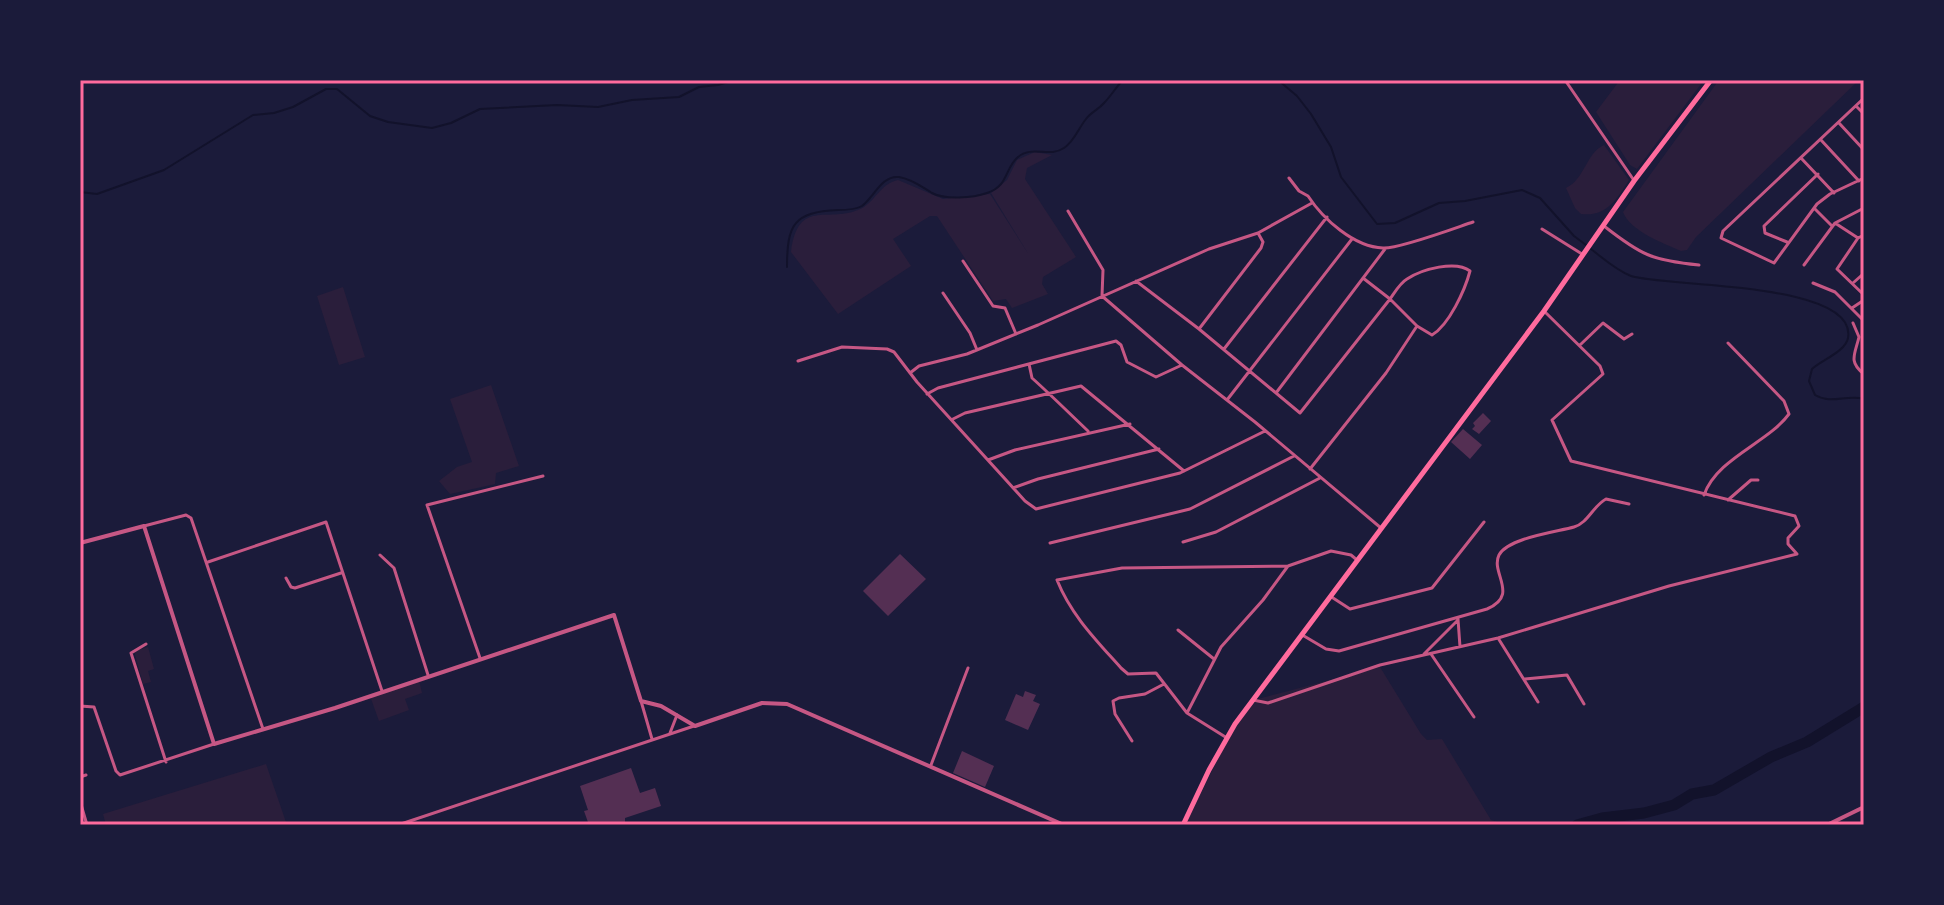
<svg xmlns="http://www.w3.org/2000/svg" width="1944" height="905" viewBox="0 0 1944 905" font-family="Ubuntu,sans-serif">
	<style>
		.green { fill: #2a1e3b }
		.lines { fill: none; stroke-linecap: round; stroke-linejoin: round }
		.stream { stroke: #12122b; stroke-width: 2 }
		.river { stroke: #12122b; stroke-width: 11 }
		.building { fill: #542f53 }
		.minor { stroke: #c65784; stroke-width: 3 }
		.tertiary { stroke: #c65784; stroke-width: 4 }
		.secondary { stroke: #ff6b9d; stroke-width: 5 }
		.neatline { fill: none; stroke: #ff6b9d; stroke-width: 3 }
	</style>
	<rect width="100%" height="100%" fill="#1b1b3a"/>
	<path class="green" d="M1620,80H1704L1637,169L1630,165L1596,112Z
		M1719,80H1859L1696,237L1687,250L1681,251C1663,243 1630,231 1623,212Z
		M1604,145L1629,180C1616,200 1607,217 1581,214L1575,208L1566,188C1585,179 1586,153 1604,145Z
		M1035,152L1052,155L1027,168L1025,179L1076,257L1043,277L1042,284L1048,294L1012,308L1006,299L993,301L937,216H930L893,239L911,266L838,314L791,252C798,198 827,223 858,210C875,204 879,184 898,180L943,199L990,194L1029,255L991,193L1007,180L1017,160Z
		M343,287L365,357L339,365L317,296Z
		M491,385L519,466L496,473L495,484L450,494L439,481L457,467L472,462L450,399Z
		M148,647L154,669L148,671L151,682L143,684L134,651Z
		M1380,667L1421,734L1427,740L1442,739L1491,820L1507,825H1185L1230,735L1254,700Z
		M419,680L422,693L405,699L409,710L379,721L370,696Z
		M266,764L287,825H106L103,814Z"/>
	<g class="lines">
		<path class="stream" d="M1278,80L1297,96L1311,114L1331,147L1341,177L1377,224L1395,223L1439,203L1465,201L1522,190L1540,198L1574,236L1586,245
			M80,192L97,194L164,170L253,115L274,113L293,107L326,89H337L370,116L388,122L432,128L451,123L480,109L557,105L598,107L632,100L679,97L699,87L718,85L735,80
			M1591,249C1604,259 1616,270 1631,276C1663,287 1858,281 1848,338C1846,351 1822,360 1812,369L1809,381L1815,395C1832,405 1846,394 1864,399
			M787,267C787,224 794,212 838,210C846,210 855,210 862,206C874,197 882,175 899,177C912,179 922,187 932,193C945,200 973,198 987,193C1009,186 1004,169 1018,157C1032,145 1049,158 1064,148C1074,142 1078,129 1086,119C1091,112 1098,110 1104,103C1111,96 1116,87 1123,80"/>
		<path class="river" d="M1577,825L1602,818L1644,813L1674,805L1692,794L1714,790L1771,757L1807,742L1864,707"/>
	</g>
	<path class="building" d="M1483,413L1491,421L1479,434L1472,429L1475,426L1473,423Z
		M1463,429L1482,445L1470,459L1451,442Z
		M900,554L926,579L888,616L863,591Z
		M1025,691L1036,695L1033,701L1040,704L1028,730L1005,720L1016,694L1023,697Z
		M962,751L994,766L985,787L953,773Z
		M631,768L640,793L655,788L661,806L625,818V825H589L584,811L588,810L580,786Z"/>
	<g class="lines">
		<path class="minor" d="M1565,80L1633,179
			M1864,98L1723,231L1721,238L1774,263L1817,204L1830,194L1864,178
			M1856,106L1864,114
			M1839,123L1864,150
			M1821,140L1859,181
			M1801,158L1834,193
			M1289,178L1299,191L1308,196C1323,219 1354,247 1383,248C1399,249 1455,228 1473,222
			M1814,208L1831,225
			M1068,211L1103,270L1102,296L1182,365L1255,422L1381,528
			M1835,223L1858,238
			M1604,226C1641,255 1651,260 1699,265
			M1542,229L1582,254
			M1864,235L1858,238L1837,269L1864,295
			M1787,242L1765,233L1764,226L1818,174
			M963,261L993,306L1005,308L1016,334
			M1804,265L1835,223L1864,208
			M1136,281L1199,329L1300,413L1390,299C1395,292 1400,283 1407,279C1422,269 1456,260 1470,271C1465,290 1449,325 1432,335L1417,326L1390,299L1363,278
			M1813,283L1835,292L1864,321
			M1853,283L1862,275L1864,276
			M943,293L970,333L977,350
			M1852,308L1864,300
			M1853,323L1859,337C1855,354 1848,362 1864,374
			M1199,329L1261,248L1263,242L1258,233
			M1580,345L1603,323L1624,339L1632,334
			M1224,349L1327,217
			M798,361L842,347L887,349L894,352L917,382L1025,501L1036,509L1180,473L1265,431
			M1029,364L1032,378C1051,395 1069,413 1088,431
			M910,373L919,366L967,354L1038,325L1209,249L1258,233L1312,203
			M1276,393L1385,249
			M927,394L938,388L1116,341L1121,345L1127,362L1156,377L1182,365
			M1227,400L1352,239
			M953,419L965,413L1081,386L1184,471
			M988,460L1015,450L1130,424
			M1310,469L1386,373L1417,326
			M1013,488L1038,479L1159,449
			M1704,495C1717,458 1768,443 1789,414L1784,401L1728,343
			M1728,500L1751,480H1758
			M144,526L186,515L191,518L263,729
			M1183,542L1216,532L1320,478
			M1050,543L1190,509L1294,456
			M380,555L394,568L428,675
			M208,562L326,522L382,691
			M286,578L291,587L295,588L341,573
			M1330,596L1350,609L1432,588L1484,522
			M1458,619L1460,647
			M1178,630L1214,659
			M1304,636L1326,649L1339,651L1487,609C1520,595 1490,573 1499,555C1508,538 1556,532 1574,527C1588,523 1593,506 1606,499L1629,504
			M1498,638L1538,702
			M146,644L131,653L166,762
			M1424,654L1458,620
			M1431,654L1474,717
			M480,658L427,505L543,476
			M1525,679L1567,675L1584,704
			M1253,700L1268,703L1380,665L1498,638L1669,586L1797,554L1788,544V538L1799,526L1795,516L1571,461L1552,420L1603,374L1600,366L1544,311
			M641,701L652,739
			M80,706L94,707L116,771L120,775L214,744
			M1187,713L1221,647L1263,600L1288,566
			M670,733L677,715
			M1227,738L1187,713L1156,673L1128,674L1121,668C1096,640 1071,615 1057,580L1122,568L1288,566L1331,551L1351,555L1357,560
			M1132,741L1115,714L1113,701L1119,698L1145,694L1164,684
			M931,765L968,668
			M80,777L86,775
			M80,801L87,825
			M398,825L694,726"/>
		<path class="tertiary" d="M80,543L144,526L214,744L335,708L614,615L641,701L661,706L695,726L762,703L787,704L1064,825
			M1827,825L1864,807"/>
		<path class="secondary" d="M1183,825L1209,770L1235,724L1544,311L1634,181L1711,80"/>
	</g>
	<rect width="1944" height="905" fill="none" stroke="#1b1b3a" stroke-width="164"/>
	<rect x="82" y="82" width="1780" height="741" class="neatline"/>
</svg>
